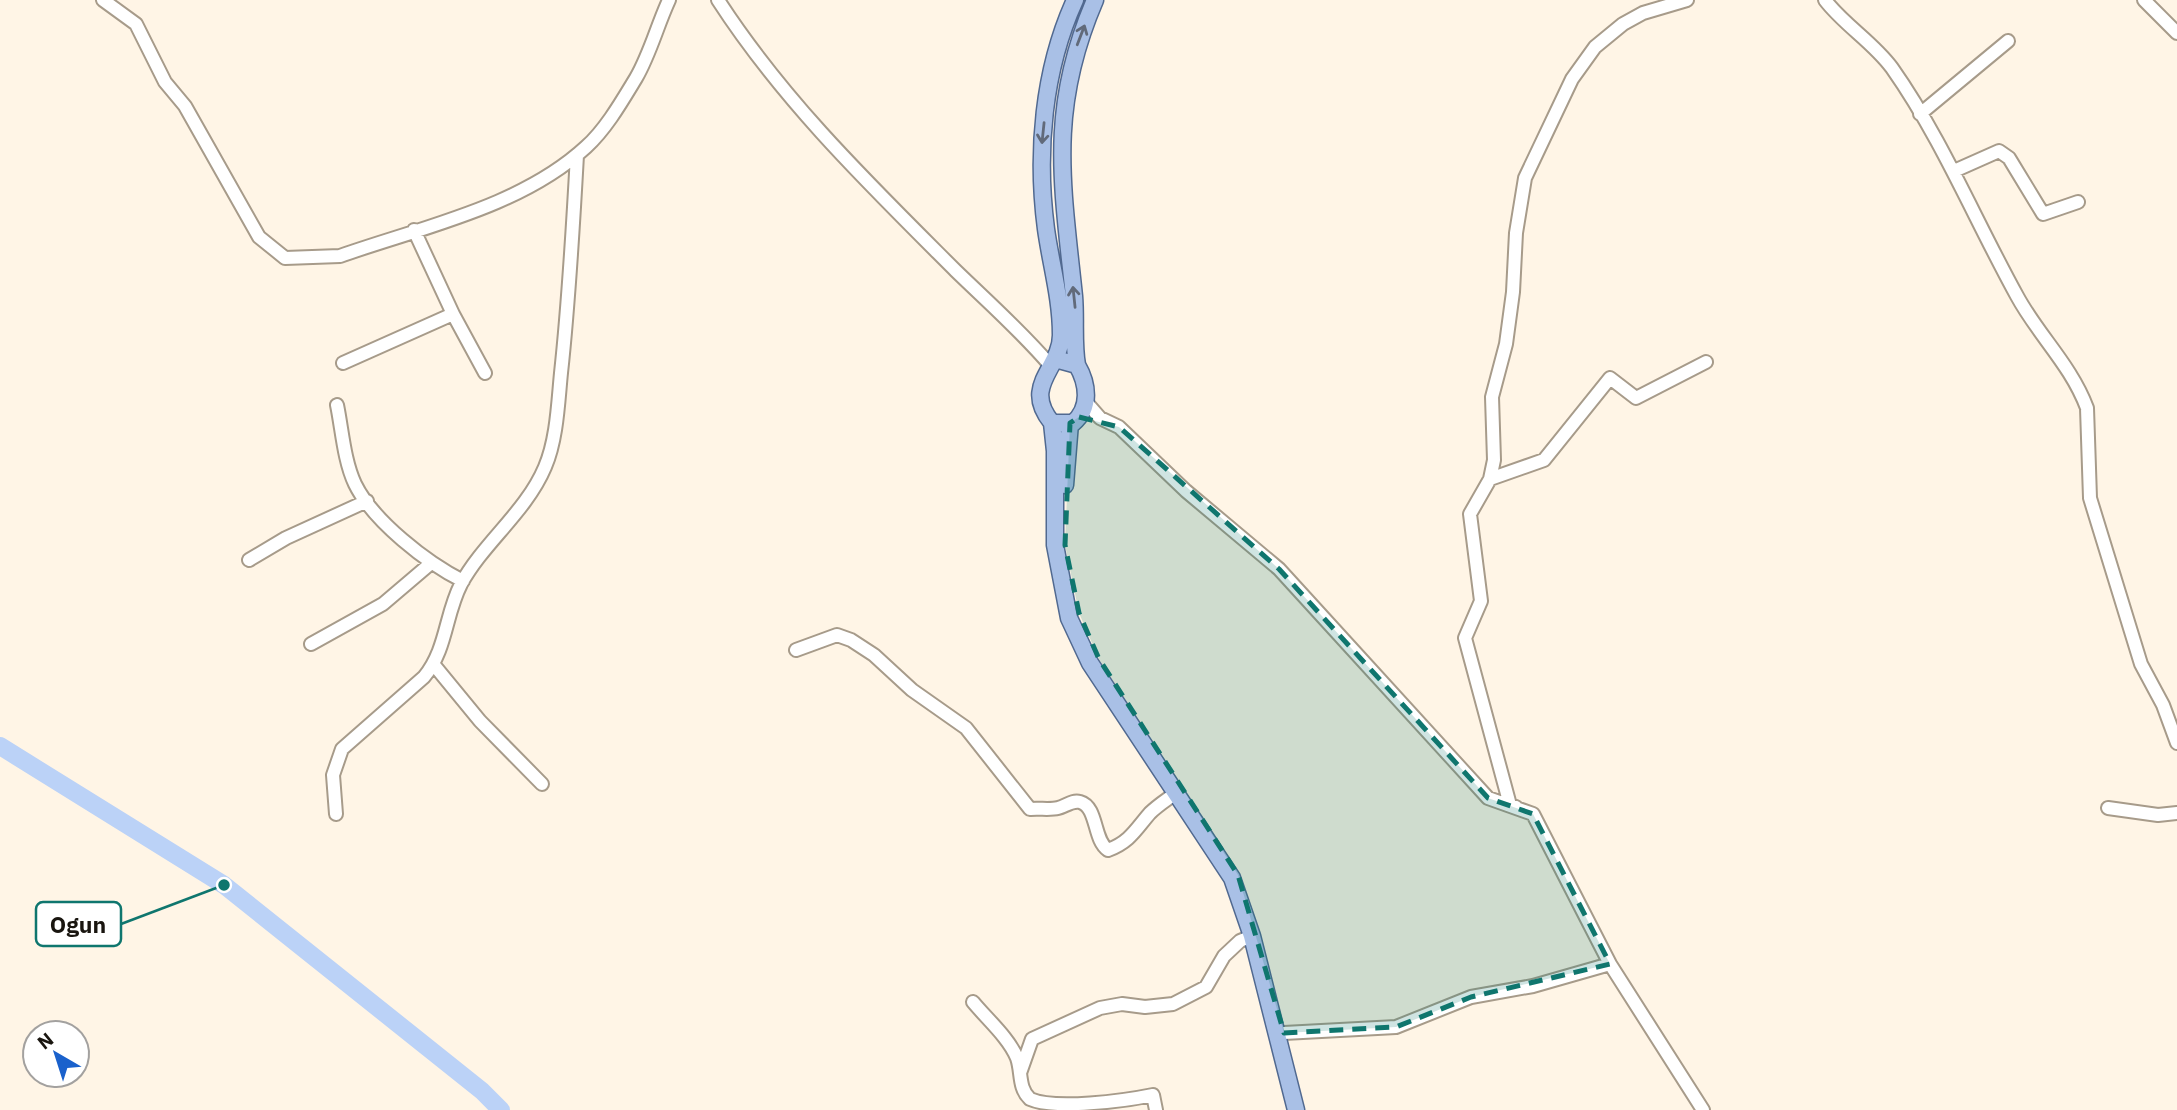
<svg xmlns="http://www.w3.org/2000/svg" width="2177" height="1110" viewBox="0 0 2177 1110" font-family="'IBM Plex Sans',sans-serif">
	<style>
		.lines { fill: none; stroke-linecap: round; stroke-linejoin: round }
		.river { stroke: #bbd2f7; stroke-width: 18 }
		.minor-casing { stroke: #a79b8a; stroke-width: 16 }
		.major-casing { stroke: #516990; stroke-width: 19 }
		.minor { stroke: #fff; stroke-width: 12 }
		.major { stroke: #a9c0e6; stroke-width: 16 }
		.oneway { stroke: #616a7a }
		.marked { fill: #0f766e; fill-opacity: 0.2; stroke: #0f766e; stroke-width: 5; stroke-dasharray: 14 9; stroke-linejoin: round }
		.leader { fill: none; stroke: #0f766e; stroke-width: 2.5 }
		.callout-dot { fill: #0f766e; stroke: #fff; stroke-width: 2.5 }
		.callout { fill: #fff; stroke: #0f766e; stroke-width: 2.5 }
		.callout-label { font-size: 23px; text-anchor: middle; font-weight: bold; fill: #19150f }
	</style>
	<rect width="100%" height="100%" fill="#fff5e6"/>
	<g class="lines">
		<path class="river" d="M0,746L224,885L482,1091L501,1110"/>
		<g class="minor-casing">
			<path id="minor" d="M103,0L136,24L165,82L185,106L259,237L285,258L340,256C422,227 521,207 586,147C606,129 622,101 636,78C650,54 657,26 669,0
				M718,0C784,102 870,185 956,271C988,302 1021,331 1050,365
				M1825,0C1844,25 1873,42 1892,68C1942,139 1975,220 2017,296C2038,335 2071,365 2087,408L2090,498L2141,664L2163,705L2177,743
				M2144,0L2177,33
				M1920,114L2008,41
				M1954,171L1999,151L2009,158L2043,214L2078,202
				M414,230L453,314L485,373
				M343,363L453,314
				M1086,402L1100,418L1119,427L1186,491L1279,569L1488,798L1533,814L1610,964L1703,1110
				M337,405C342,429 344,461 355,484C373,521 427,563 463,581
				M1490,479L1544,460L1610,378L1636,398L1706,362
				M249,560L286,538L367,501
				M311,644L383,604L430,564
				M796,650L837,635L851,640L874,655L912,690L966,728L1030,809C1039,808 1050,810 1058,808C1066,806 1072,800 1080,802C1098,807 1093,840 1108,850C1130,842 1136,829 1150,813C1158,805 1168,799 1177,792
				M434,665L480,721L542,784
				M1516,807L1510,805L1465,638L1481,601L1470,514L1490,479L1494,460L1492,397L1506,344L1513,292L1516,233L1525,178L1572,79L1595,47L1623,24L1643,13L1687,0
				M2108,808L2158,815L2177,813
				M336,814L333,775L342,749L424,677C447,649 445,615 461,584C484,542 526,512 545,467C557,439 558,403 561,373C569,300 573,228 577,155
				M973,1002C987,1019 1009,1038 1017,1058C1022,1072 1018,1088 1030,1099C1055,1110 1124,1101 1153,1095L1156,1110
				M1284,1033L1396,1027L1471,997L1533,986L1610,964
				M1020,1073L1032,1039L1100,1008L1122,1004L1145,1007L1173,1004L1206,987L1224,956L1240,941L1252,936"/>
		</g>
		<g class="major-casing">
			<path id="major" d="M1054,361L1059,360L1077,365C1088,384 1091,408 1073,423H1052C1021,385 1061,369 1061,335C1061,298 1051,265 1046,229C1036,153 1043,70 1075,0
				M1077,365C1073,343 1076,319 1074,296C1062,182 1048,109 1095,0
				M1052,423L1055,451V545L1069,618L1090,663L1232,878L1252,936L1296,1110
				M1065,485L1070,423"/>
		</g>
		<use href="#minor" class="minor"/>
		<use href="#major" class="major"/>
	</g>
	<defs><path id="oneway-shaft" d="M-6 0H5M1.5-3L5.5 0L1.5 3" fill="none" stroke-width="1.6" stroke-linecap="round" stroke-linejoin="round" transform="scale(1.75)"/></defs>
	<g class="oneway">
		<use href="#oneway-shaft" transform="translate(1081 35) rotate(-69)"/>
		<use href="#oneway-shaft" transform="translate(1043 133) rotate(96)"/>
		<use href="#oneway-shaft" transform="translate(1074 297) rotate(-96)"/>
	</g>
	<path class="marked" d="M1079,417L1119,427L1279,569L1488,798L1533,814L1610,964L1471,997L1396,1027L1284,1033L1238,875L1099,659L1079,613L1065,545L1070,423Z"/>
	<path class="leader" d="M224 885L121 924"/>
	<circle class="callout-dot" cx="224" cy="885" r="7"/>
	<rect class="callout" x="36" y="902" width="85" height="44" rx="7"/>
	<g class="callout-label">
		<text x="78" y="933">Ogun</text>
	</g>
	<g transform="translate(56 1054) rotate(321)"><circle r="33" fill="#ffffff" stroke="#a3a19f" stroke-width="2"/>
	<path d="M0-5L12 26L0 18L-12 26Z" fill="#1a61cc"/>
	<text y="-10" font-size="19" font-weight="bold" text-anchor="middle" fill="#19150f">N</text>
	</g>
</svg>
